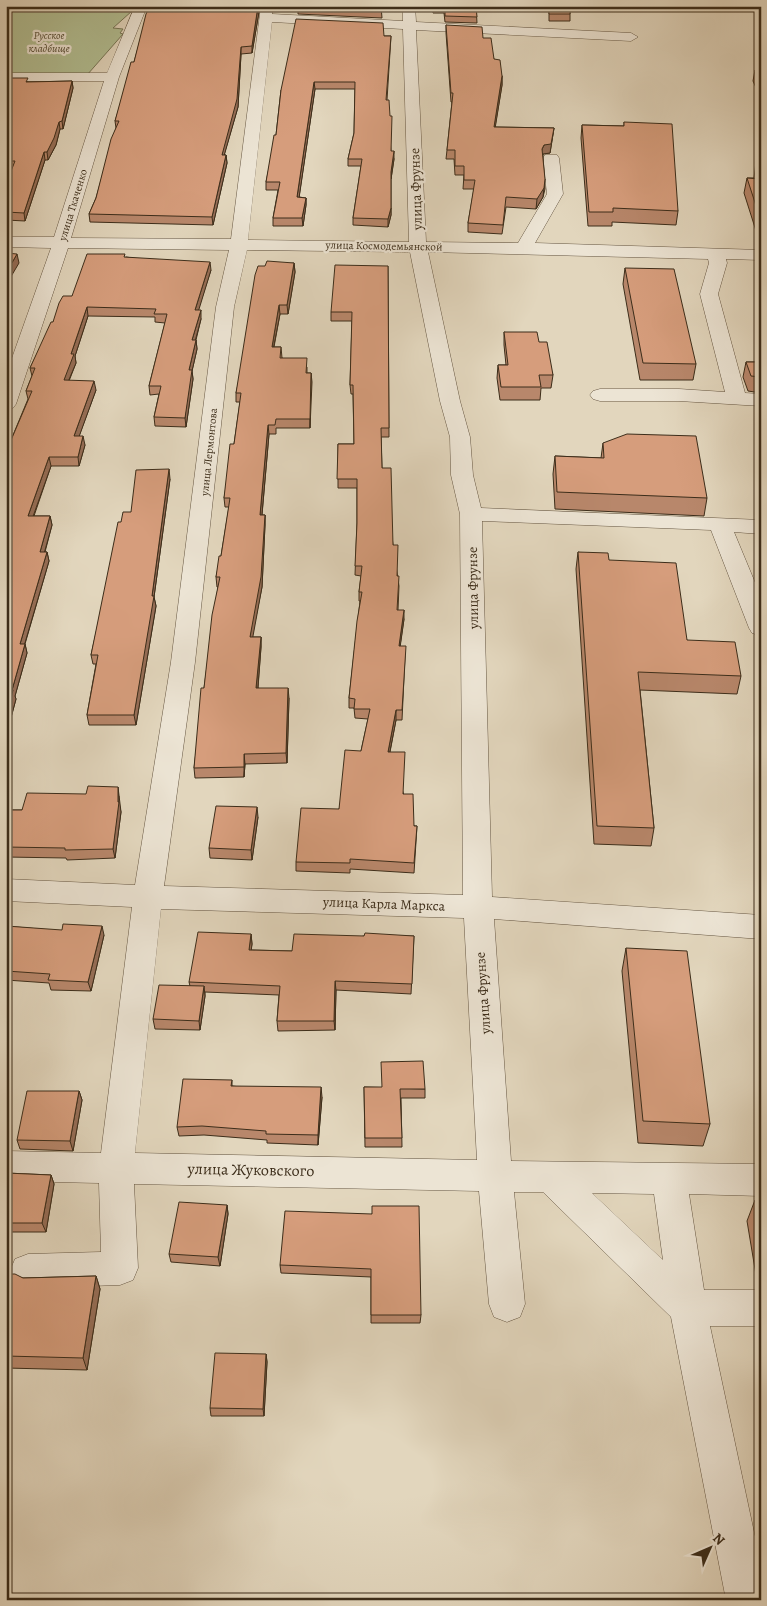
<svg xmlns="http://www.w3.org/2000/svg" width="767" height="1606" viewBox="0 0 767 1606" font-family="Alegreya,serif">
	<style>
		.green { fill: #b2be92; stroke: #777656 }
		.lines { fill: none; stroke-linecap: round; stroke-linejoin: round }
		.minor-casing { stroke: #665743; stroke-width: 1 }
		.minor { fill: #ece4d4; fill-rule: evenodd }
		.wall { fill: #b8876b; stroke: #3c2d1a }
		.shaded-wall { fill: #966e57; stroke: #3c2d1a }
		.building { fill: #d69d7c; stroke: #3c2d1a }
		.labels { text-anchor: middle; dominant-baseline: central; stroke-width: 4.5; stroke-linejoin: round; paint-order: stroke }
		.far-park-label { font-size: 11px; font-style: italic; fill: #544a32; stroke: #ece4d4 }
		.far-street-label { font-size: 11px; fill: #3c2d1a; stroke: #ece4d4 }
		.street-label { font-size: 14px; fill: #3c2d1a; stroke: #ece4d4 }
		.near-street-label { font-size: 16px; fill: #3c2d1a; stroke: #ece4d4 }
	</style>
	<rect width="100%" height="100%" fill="#e2d6bd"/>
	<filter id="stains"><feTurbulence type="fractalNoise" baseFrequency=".004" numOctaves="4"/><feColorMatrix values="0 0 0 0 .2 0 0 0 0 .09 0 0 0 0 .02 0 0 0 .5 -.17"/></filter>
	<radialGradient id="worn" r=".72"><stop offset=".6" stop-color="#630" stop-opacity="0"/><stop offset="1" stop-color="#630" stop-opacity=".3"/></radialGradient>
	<path class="green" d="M6,6H24L132,11L113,28L123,29L120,33L123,34L87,75L6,74Z"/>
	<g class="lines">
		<g class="minor-casing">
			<path id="minor" d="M135,6H147L119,77L71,238L231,239L261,6H273L272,14L403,21V6H415L416,22L631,33L638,37L631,41L416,30L426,242L518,243L547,194L543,158L545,155H557L559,158L563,194L535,243L761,250V260L726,259L727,263L718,294L745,393L761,394V406L679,401H600L593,399L590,395L593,391L600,389H679L725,392L700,294L709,263L708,259L428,252L460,401L470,437L473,475L481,508L761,520V534L734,532L761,597V636L752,633L749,628L711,530L482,521L492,897L761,915V939L494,919L511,1161L761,1164V1196L689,1194L704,1290H761V1326H710L761,1565V1600H726L671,1317L543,1192H514L525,1304L520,1317L507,1322L494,1317L489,1304L479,1191L134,1184L138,1268L133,1280L120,1285L28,1288L15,1283L10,1271L15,1259L28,1254L101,1252L99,1183L6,1181V1151L101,1153L132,907L6,901V879L135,885L171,662L216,307L229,250L68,248L16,404L13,408L6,410V375L51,248L6,247V237H54L104,81H6V73H107ZM272,22L403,29L409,242L248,240ZM247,250L410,252L440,401L450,437L451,475L460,514L463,895L164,886L195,662L234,307ZM161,909L464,918L477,1160L135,1153ZM592,1193L654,1194L663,1260Z"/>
		</g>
		<use href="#minor" class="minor"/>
	</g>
	<path class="wall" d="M150,6H260L252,53L241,54L238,107L224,155H226L227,163L213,225L90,222L89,214L96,198L116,128L115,121L134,62Z
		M298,6H381L382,18L298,14Z
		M433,6H476L477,23L445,22L444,13H433Z
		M549,6H570V21H549Z
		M446,25L483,38L494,59L502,76V85L495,127L554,128L550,153L543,154V156L545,189L543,197L536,209L506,207L502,234L468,232V223L474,189H463L464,175H455L454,159H446L447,150L452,102H451L446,33Z
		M384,36H391L387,100L391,151L394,159L391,179V215L388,227L353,225V218L361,166H348V159L354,133L355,89H315L299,197L306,198V205L303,226H273V218L278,190H266V182L276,135L281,90Z
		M755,70H761V99L753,81Z
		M6,78L29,82L72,81L73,88L63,129H60L56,145L48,160H45L25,221L6,220V184L12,169L6,168Z
		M624,122L678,211L676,225L612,222V226H588L581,138L582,125L624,126Z
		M756,162L761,176V234H757L744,193L747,178H754Z
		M126,257L211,270L198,310L201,319L196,340L197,349L192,371L193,379L186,427L155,426L154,417L159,394L150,395L149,386L165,323L155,322V317L88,316L75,356L76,363L69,381L96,390L79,436L85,445L79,466H51L34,516H50L52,525L45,552H47L49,561L25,644L27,653L15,696L16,699L6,736V452L28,399L26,391L32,376L30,368L53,322L72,296Z
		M294,263L295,272L288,314H280L274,347H281L282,358L307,367V373H311L310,428H276V434H269L262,515H265V525L262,587L252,637H261V647L258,688L289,698L287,763L245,764L244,777L195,778L194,768L204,688L218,587H217L216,577L221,556L229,507H225L224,498L234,444L240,402H236V393L265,266Z
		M388,266L389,437H381L382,468L399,586L398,610L404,619L400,646L405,656L402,720H396L390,752L414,826H417L414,873L350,869V873L296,871V862L339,809L361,751L368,719L355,718L354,708H349V698L360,601H359V592L361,576L355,575L357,523V488H338V444H354L353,394H351L350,385L352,321H331V312Z
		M625,268L696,364L693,380H640L623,284Z
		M504,332L539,342L553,375L551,388H541L540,400H500L497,378L498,365H506L504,345Z
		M746,362H761V393L748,391L743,377Z
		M603,443L707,498L704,516L555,509L553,474L555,456L601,458Z
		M170,479L154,597L156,606L136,725H89L87,715L96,664H93L91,655L121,522L131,512Z
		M578,552L609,560L687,640L741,676L737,694L640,690L654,828L651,846L594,844L576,569Z
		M119,796V803L121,812L115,858L67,860L66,858L6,857V810H22Z
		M258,817L252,860L210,858L209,848Z
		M6,926L104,935L91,991L51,990L49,983L6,980Z
		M251,934L252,944L251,950L292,951L364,936H414L411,994L336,990L335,1030L278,1031L277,1021L279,995L205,992V996L200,1030L155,1029L153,1019L190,986L189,982Z
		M626,948L710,1124L703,1146L638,1143L622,971Z
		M232,1080V1086L322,1097L318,1145L267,1143V1140L204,1135L179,1136L177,1127Z
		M364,1087L425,1089V1098H401L402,1147H365Z
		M79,1091L82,1100L73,1151L20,1149L17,1140Z
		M6,1173L51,1175L54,1184L46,1232H9L6,1243Z
		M755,1200H761V1287H758L747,1221Z
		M227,1205L228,1214L220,1266L171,1262L169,1254Z
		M372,1214L421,1315L420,1323H371V1277L281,1273L280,1265Z
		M6,1274L23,1278L96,1276L100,1289L87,1370L6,1368Z
		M266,1354L267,1362L264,1416H211L210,1408Z"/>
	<path class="shaded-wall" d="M258,6H260L252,53V46Z
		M241,47V54L238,107L222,163V155Z
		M502,76V85L494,135V127Z
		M72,81L73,88L63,129L62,121Z
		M314,82L315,89L298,205L297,197Z
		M59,122L60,129L56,145L48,160L47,152Z
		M554,128L550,153L543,154L541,158L542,149Z
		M394,151V159L391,179V172Z
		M44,152L45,160L25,221L24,213Z
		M226,155L227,163L213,225L212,217Z
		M545,179L543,197L536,209L537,199Z
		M306,198V205L303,226L302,218Z
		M391,208V215L388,227V219Z
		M17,254L19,263L6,285V273Z
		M210,262L211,270L196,319L195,310Z
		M294,263L295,272L288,314L287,305Z
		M279,305L280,314L272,355V347Z
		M87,307L88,316L75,356L76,363L65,389L64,380L71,354Z
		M201,310V319L193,349L192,340Z
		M196,340L197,349L192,371L193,379L186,427L185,418L189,370Z
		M311,373L312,382L310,428V419Z
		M94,381L96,390L76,445L74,436Z
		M268,425L269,434L261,525L260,515Z
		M83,436L85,445L79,466L78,457Z
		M49,457L51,466L30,525L28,516Z
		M169,469L170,479L154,597L156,606L136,725L134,715L152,596Z
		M265,515V525L262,587L251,647L250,637Z
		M50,516L52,525L42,561L40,552Z
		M47,552L49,561L22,653L20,644Z
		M404,610V619L399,655V646Z
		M261,637V647L257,698L256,688Z
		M25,644L27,653L15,696L16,699L6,736V718L12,690Z
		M288,688L289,698L287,763L286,753Z
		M396,710V720L388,761V752Z
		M244,754L245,764L244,777Z
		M118,787L121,812L115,858L113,849L118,802Z
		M257,807L258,817L252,860L251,850Z
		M102,926L104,935L91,991L88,982Z
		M251,934L252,944L250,960L249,950Z
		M335,981L336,990L335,1030L334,1021Z
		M204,986L205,996L200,1030L199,1021Z
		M321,1087L322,1097L318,1145V1135Z
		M79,1091L82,1100L73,1151L70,1141Z
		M51,1175L54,1184L46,1232L42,1223Z
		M227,1205L228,1214L220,1266L218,1257Z
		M6,1226L9,1232L6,1243Z
		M96,1276L100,1289L87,1370L83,1358Z
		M266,1354L267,1362L264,1416L263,1409Z"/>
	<path class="building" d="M150,6H258L252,46L241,47L237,99L222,155H226L212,217L89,214L96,198L111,139L119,121H115L131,62H134L146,14Z
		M298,6H381L382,11L298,7Z
		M433,6H476L477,17L445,16V8H433Z
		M549,6H570V14H549Z
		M296,19L383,23L384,36H391L386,100H389L390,116H392L391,151H394L391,172V208L388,219L353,218L362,159H348L354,133L355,82H314L297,197L306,198L302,218H273L280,182H266L274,135H276L281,90Z
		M446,25L482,27L483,38H491L494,59L500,60L502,76L494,127L554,128L551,144L544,145L542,149L545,179L544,188L537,199L506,197L503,225L468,223L475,180H464V166H455V150H447L453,93H451Z
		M755,70H761V83Z
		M6,78H28L26,82L72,81L62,121L59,122L54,138L47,152H44L24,213L6,212V184L15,161H6Z
		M624,122L672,124L678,211L613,208V212H589L582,125L624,126Z
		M756,162H761V176Z
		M747,178L761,179V218H760Z
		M6,253L17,254L6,273Z
		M87,254H125L124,257L210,262L195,310H201L192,340H196L189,370H192L185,418L154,417L161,386H149L167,314H154L156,309L87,307L71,354H74L64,380L94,381L74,436H83L78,457H49L28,516H50L40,552H47L20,644H25L12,690H13L6,718V452L32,391H26L35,368H30L51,322H53L59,303L63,296H72Z
		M267,261L294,263L287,305H279L272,347H281L280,358H307L306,373H311L310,419H276L275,425H268L260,515H265L261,577L250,637H261L256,688H288L286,753L244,754V767L194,768L201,688H204L212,615L220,577H216L219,556H221L230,498H224L230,444H234L241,393H236L255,275L258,266H265Z
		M335,265L388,266L389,428H381L382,468H391L393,545H398L397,576H399L397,610H404L399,646H406L402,710H396L388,752H405L403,794H413L414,826H417L414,863L350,859V863L296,862L301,808L339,809L345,750L361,751L370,709H354L355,699L349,698L357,621L362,592H359L362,566H355L357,523V479H337L338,444H354L353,385H350L352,312H331Z
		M625,268L674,269L696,364L643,363Z
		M504,332H537L539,342H547L553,375H539L541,387H501L498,365H508Z
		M746,362H761V377L751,376Z
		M627,434L696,436L707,498L557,492L555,456L604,458L603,443Z
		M169,469L152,596H154L134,715H87L98,655H91L118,522H121L123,512H131L136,470Z
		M578,552L608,553L609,560L676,563L687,640L735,642L741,676L638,672L654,828L597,826Z
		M88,786L118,787V802H119L113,849L65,850V848L6,847V810H22L27,793L86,794Z
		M216,806L257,807L251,850L209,848Z
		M63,924L102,926L88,982L48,980L50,974L6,971V926L62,930Z
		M198,932L251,934L249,950L292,951L294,934L364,936L365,933L414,936L412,984L335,981L334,1021H277L280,986L189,982Z
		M626,948L687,951L710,1124L643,1121Z
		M159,985L204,986L199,1021L153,1019Z
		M423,1061L425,1089H400L402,1138H365L364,1087H382L381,1062Z
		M183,1079L232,1080L231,1086L321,1087L318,1135L266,1134V1131L202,1126L177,1127Z
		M27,1091H79L70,1141L17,1140Z
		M6,1173L51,1175L42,1223H6Z
		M755,1200H761V1233Z
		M179,1202L227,1205L218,1257L169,1254Z
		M372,1206H419L421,1315H371V1269L280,1265L285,1211L372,1214Z
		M6,1274H15L23,1278L96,1276L83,1358L6,1356Z
		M215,1353L266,1354L263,1409L210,1408Z"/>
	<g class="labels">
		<g class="far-park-label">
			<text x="49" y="35">Русское<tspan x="49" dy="13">кладбище</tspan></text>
		</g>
		<g class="far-street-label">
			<text transform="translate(73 205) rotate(-73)">улица Ткаченко</text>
			<text transform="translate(384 246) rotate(1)">улица Космодемьянской</text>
			<text transform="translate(209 452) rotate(-84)">улица Лермонтова</text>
		</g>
		<g class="street-label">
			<text transform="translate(416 189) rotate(-92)">улица Фрунзе</text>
			<text transform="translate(473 588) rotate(-91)">улица Фрунзе</text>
			<text transform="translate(384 904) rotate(2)">улица Карла Маркса</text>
			<text transform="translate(483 993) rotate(-94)">улица Фрунзе</text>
		</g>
		<g class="near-street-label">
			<text transform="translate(251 1170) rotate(1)">улица Жуковского</text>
		</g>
	</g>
	<rect width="767" height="1606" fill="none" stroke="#e2d6bd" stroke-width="25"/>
	<rect x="8" y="8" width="752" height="1591" fill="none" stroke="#3c2d1a" stroke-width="2.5"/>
	<rect x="12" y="12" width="742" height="1581" fill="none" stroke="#3c2d1a"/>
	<g transform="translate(710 1548) rotate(45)" stroke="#ece4d4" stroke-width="4" paint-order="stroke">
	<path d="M0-4L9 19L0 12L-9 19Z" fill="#3c2d1a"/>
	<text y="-8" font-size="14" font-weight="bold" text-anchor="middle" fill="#3c2d1a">N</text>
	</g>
	<rect width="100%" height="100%" filter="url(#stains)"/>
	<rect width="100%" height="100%" fill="url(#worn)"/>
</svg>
